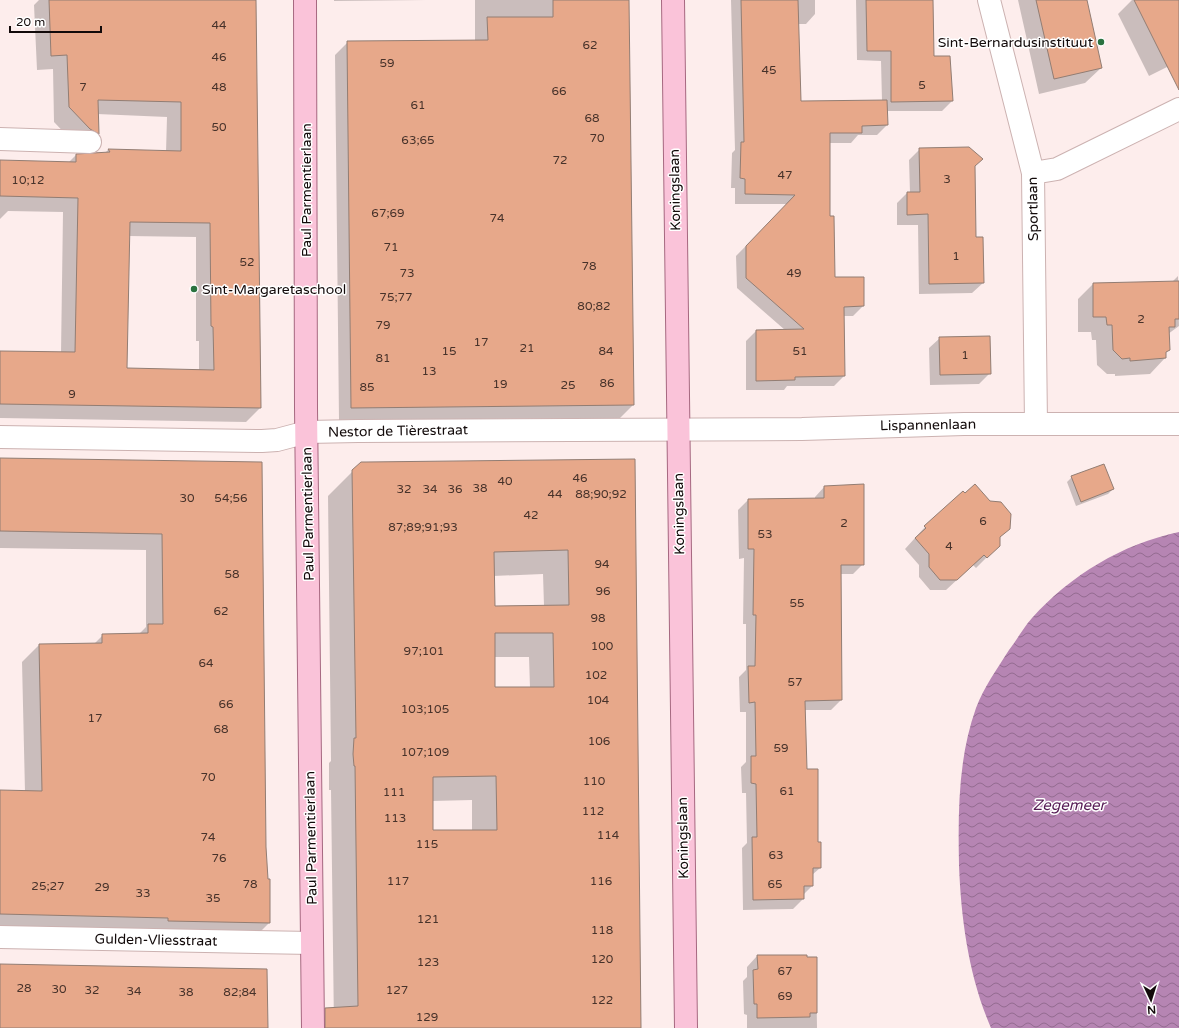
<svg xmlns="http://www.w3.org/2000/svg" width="1179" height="1028" viewBox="0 0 1179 1028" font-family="'Varela Round',sans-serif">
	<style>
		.water { fill: url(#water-waves) }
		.shadow { fill: #0003; fill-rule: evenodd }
		.building { fill: #e7a88a; stroke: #927d73; fill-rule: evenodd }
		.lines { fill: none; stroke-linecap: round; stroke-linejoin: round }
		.street-casing { stroke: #ccb2b1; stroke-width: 24 }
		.primary-casing { stroke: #a66880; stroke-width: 24 }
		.street { stroke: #fff; stroke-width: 22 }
		.primary { stroke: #fac3d9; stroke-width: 22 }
		.poi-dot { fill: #29723f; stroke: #fff; stroke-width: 1.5 }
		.labels { text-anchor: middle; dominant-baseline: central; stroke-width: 3; stroke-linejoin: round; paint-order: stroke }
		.number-label { font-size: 12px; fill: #47322a }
		.poi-label { font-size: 14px; fill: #120a0a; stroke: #fff; text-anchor: end }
		.street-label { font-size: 14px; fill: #120a0a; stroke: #fff }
		.water-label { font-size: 15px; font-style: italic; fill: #551a54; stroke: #fff }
	</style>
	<defs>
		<pattern id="water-waves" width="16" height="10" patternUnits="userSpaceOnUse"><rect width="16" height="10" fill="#b685b3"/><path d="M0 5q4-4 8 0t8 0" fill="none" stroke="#936b90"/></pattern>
	</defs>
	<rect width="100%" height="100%" fill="#fdedec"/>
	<path class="water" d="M1179,532V1028H991C969,977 961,920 959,865C958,813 958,758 976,708C984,687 997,669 1009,650C1017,640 1023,628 1032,618C1071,575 1122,544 1179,532Z"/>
	<path class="shadow" d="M39,0H255L260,408L246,422L0,418V352L61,353L63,212L8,211L0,219V161L68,163L76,155L105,153L108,150L166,152L167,117L97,114L98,133L83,148L75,144L54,122L53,69L37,70L34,5ZM128,236L196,237V341H199V371L126,369Z
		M334,0H427L334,1Z
		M475,0H628L633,405L620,418L339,420L335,55L348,42L475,41Z
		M731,0H815V14L806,24H798L800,102L882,101L881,61L857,60L856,0H932L933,57L952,101L942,111H886L887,125L877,135H858L851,143H829V217L834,278L863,306L853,316H843L844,376L834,386H787L784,390H746V341L756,331L785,330L737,288L736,256L787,204H735V188H731L732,153L735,150Z
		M1018,0H1086L1101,68L1085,83L1039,94Z
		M1132,0H1179V61L1149,76L1118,14Z
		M920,149L974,166L975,238L983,283L972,293L919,294L918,225H897V203L907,193H910L909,160Z
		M1178,276L1179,326L1168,334L1165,358L1150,374L1115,376V374H1107L1097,365L1096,340H1092L1091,332H1078V299L1093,284L1172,282Z
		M940,338L990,373L979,384L930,385L929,348Z
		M0,458L261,463L265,847L269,923L252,940L0,931V791L25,792L22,662L39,645L94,644L103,635L139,634L146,627V550L0,548Z
		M634,460L640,1028H334L331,790H329V763L331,761L328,496L361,463ZM543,574L544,606L494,607L493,576ZM494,657H529L530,688H494ZM472,800V831H432V801Z
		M1072,477L1113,489L1108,494L1076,506L1067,482Z
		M825,486L863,564L853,574H840L841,700L831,710H805L806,770L820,868L812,875V886L803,895V899L793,909L743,910L742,848L747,843L746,793H742L741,767L746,762V712H740L739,677L746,670V624H743L744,558L739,559L738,510L748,500L815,499V497Z
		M962,492L1009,528L999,538L988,556L976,568L973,565L946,590H930L919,577V565L905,549L925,527Z
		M757,956H806V958H816L817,1028H747V1015L744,1014L743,981L747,977V967Z"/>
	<path class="building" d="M49,0H256L261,408L0,404V351L75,352L78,198L0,196V160L76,162V154L110,152L108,149L181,151V102L98,100L99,134L90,129L69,107L67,55L51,56ZM130,222L210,223L211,326L213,327L214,370L127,368Z
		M553,0H629L634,405L351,408L347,41L488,40L487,17H553Z
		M741,0H798L801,101L887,100L888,125L862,126V133H830V216H834L835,277H864V306L844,307L845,376L795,377V380L756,381V330L804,329L746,278V246L795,195L745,194V179L740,178L741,142H744Z
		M866,0H933L934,56H950L953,101L891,102V51H867Z
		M1036,0H1087L1102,68L1054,79Z
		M1134,0H1179V90Z
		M969,147L983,159L975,166L976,237H983L984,283L929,284L928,214L907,215V192H920L919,148Z
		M1179,281V319H1175V327H1169L1170,350L1166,352V358L1130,361V358L1122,359L1113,350L1112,325H1107L1106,317H1093V283Z
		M990,336L991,374L940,375L939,337Z
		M0,458L262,462L266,847L268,879H270V923L168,921V918L0,914V790L42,791L39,644L102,643V634L148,633V624H163L162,534L0,531Z
		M635,459L641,1028H325V1008L358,1006L355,766H354L353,754L354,738H356L352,470L361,462H366ZM568,550L569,605L495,606L494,552ZM495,633H553L554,687H495ZM496,776L497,830H433V777Z
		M1104,464L1114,489L1081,502L1071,476Z
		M864,484V565H841L842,700L805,701L807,769H818V842H821V868H813V886H804V899L753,900L752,837H757L756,784L751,783V756H756L755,702L749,703L748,666H755L756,615H753L754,549H748V499L824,498V486Z
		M975,484L990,501L1001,502L1011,514L1010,529L1000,537V546L987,558L984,555L957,580H940L929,567V554L915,538L926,528L924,526L963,491L965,493Z
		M757,955H807V957H817V1013H810V1017L757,1018V1004H754L753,970L758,969Z
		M0,964L267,969L268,1028H0Z"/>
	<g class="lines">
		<g class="street-casing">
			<path id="street" d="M989,0L1033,173L1036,424
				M0,139L90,142
				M1033,173L1057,169L1179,109
				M0,437L262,441L277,440L307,432L358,431L802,429L964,424H1179
				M0,937L312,943"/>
		</g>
		<g class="primary-casing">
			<path id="primary" d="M305,0L306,408L313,1028
				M673,0L686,1028"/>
		</g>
		<use href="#street" class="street"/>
		<use href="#primary" class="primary"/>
	</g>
	<g class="poi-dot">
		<circle cx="1101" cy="42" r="4"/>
		<circle cx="194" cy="289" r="4"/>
	</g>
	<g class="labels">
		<g class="number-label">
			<text x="219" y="25">44</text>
			<text x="590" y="45">62</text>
			<text x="219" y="57">46</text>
			<text x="387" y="63">59</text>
			<text x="769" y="70">45</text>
			<text x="922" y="85">5</text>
			<text x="83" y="87">7</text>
			<text x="219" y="87">48</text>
			<text x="559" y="91">66</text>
			<text x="418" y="105">61</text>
			<text x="592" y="118">68</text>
			<text x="219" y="127">50</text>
			<text x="597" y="138">70</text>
			<text x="418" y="140">63;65</text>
			<text x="560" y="160">72</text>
			<text x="785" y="175">47</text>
			<text x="947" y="179">3</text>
			<text x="28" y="180">10;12</text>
			<text x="388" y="213">67;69</text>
			<text x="497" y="218">74</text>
			<text x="391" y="247">71</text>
			<text x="956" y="256">1</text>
			<text x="247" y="262">52</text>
			<text x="589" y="266">78</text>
			<text x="407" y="273">73</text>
			<text x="794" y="273">49</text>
			<text x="396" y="297">75;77</text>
			<text x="594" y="306">80;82</text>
			<text x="1141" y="319">2</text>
			<text x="383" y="325">79</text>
			<text x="481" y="342">17</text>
			<text x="527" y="348">21</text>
			<text x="449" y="351">15</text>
			<text x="606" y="351">84</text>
			<text x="800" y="351">51</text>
			<text x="965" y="355">1</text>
			<text x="383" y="358">81</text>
			<text x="429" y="371">13</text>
			<text x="607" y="383">86</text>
			<text x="500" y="384">19</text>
			<text x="568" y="385">25</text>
			<text x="367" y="387">85</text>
			<text x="72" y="394">9</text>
			<text x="580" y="478">46</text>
			<text x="505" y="481">40</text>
			<text x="480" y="488">38</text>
			<text x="404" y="489">32</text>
			<text x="430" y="489">34</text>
			<text x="455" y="489">36</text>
			<text x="555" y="494">44</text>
			<text x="601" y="494">88;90;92</text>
			<text x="187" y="498">30</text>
			<text x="231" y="498">54;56</text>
			<text x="531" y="515">42</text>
			<text x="983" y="521">6</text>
			<text x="844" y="523">2</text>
			<text x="423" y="527">87;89;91;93</text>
			<text x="765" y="534">53</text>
			<text x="949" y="546">4</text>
			<text x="602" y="564">94</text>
			<text x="232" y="574">58</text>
			<text x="603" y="591">96</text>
			<text x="797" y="603">55</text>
			<text x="221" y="611">62</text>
			<text x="598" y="618">98</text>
			<text x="602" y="646">100</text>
			<text x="424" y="651">97;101</text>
			<text x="206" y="663">64</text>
			<text x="596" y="675">102</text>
			<text x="795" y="682">57</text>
			<text x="598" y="700">104</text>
			<text x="226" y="704">66</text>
			<text x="425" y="709">103;105</text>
			<text x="95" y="718">17</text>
			<text x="221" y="729">68</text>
			<text x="599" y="741">106</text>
			<text x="781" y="748">59</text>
			<text x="425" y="752">107;109</text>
			<text x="208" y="777">70</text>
			<text x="594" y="781">110</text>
			<text x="787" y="791">61</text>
			<text x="394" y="792">111</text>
			<text x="593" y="811">112</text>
			<text x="395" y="818">113</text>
			<text x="608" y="835">114</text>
			<text x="208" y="837">74</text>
			<text x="427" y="844">115</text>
			<text x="776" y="855">63</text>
			<text x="219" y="858">76</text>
			<text x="398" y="881">117</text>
			<text x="601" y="881">116</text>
			<text x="250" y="884">78</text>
			<text x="775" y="884">65</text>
			<text x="48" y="886">25;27</text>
			<text x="102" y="887">29</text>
			<text x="143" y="893">33</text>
			<text x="213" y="898">35</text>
			<text x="428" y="919">121</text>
			<text x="602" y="930">118</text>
			<text x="602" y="959">120</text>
			<text x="428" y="962">123</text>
			<text x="785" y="971">67</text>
			<text x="24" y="988">28</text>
			<text x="59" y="989">30</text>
			<text x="92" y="990">32</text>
			<text x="397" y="990">127</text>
			<text x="134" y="991">34</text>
			<text x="186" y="992">38</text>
			<text x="240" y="992">82;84</text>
			<text x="785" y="996">69</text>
			<text x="602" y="1000">122</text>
			<text x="427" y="1017">129</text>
		</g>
		<g class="poi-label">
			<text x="1093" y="42">Sint-Bernardusinstituut</text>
			<text x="202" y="289" text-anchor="start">Sint-Margaretaschool</text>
		</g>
		<g class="street-label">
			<text transform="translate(306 190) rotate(-90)">Paul Parmentierlaan</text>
			<text transform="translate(675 190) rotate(-91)">Koningslaan</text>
			<text transform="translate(1033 209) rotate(-91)">Sportlaan</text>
			<text transform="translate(928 425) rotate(-1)">Lispannenlaan</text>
			<text transform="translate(398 431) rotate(-1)">Nestor de Tièrestraat</text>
			<text transform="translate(308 514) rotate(-91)">Paul Parmentierlaan</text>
			<text transform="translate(679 514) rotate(-91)">Koningslaan</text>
			<text transform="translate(311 838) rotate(-91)">Paul Parmentierlaan</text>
			<text transform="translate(683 838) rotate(-91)">Koningslaan</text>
			<text transform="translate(156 940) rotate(1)">Gulden-Vliesstraat</text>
		</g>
		<g class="water-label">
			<text x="1069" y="805">Zegemeer</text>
		</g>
	</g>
	<g transform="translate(1151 1000) rotate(176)" stroke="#ffffff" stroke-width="3" paint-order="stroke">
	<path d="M0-3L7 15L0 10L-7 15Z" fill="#120a0a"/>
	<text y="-6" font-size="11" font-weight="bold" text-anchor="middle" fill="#120a0a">N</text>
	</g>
	<path d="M10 26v6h91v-6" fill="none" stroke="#120a0a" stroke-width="2"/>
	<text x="16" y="26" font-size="12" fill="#120a0a" stroke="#ffffff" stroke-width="3" paint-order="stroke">20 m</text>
</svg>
